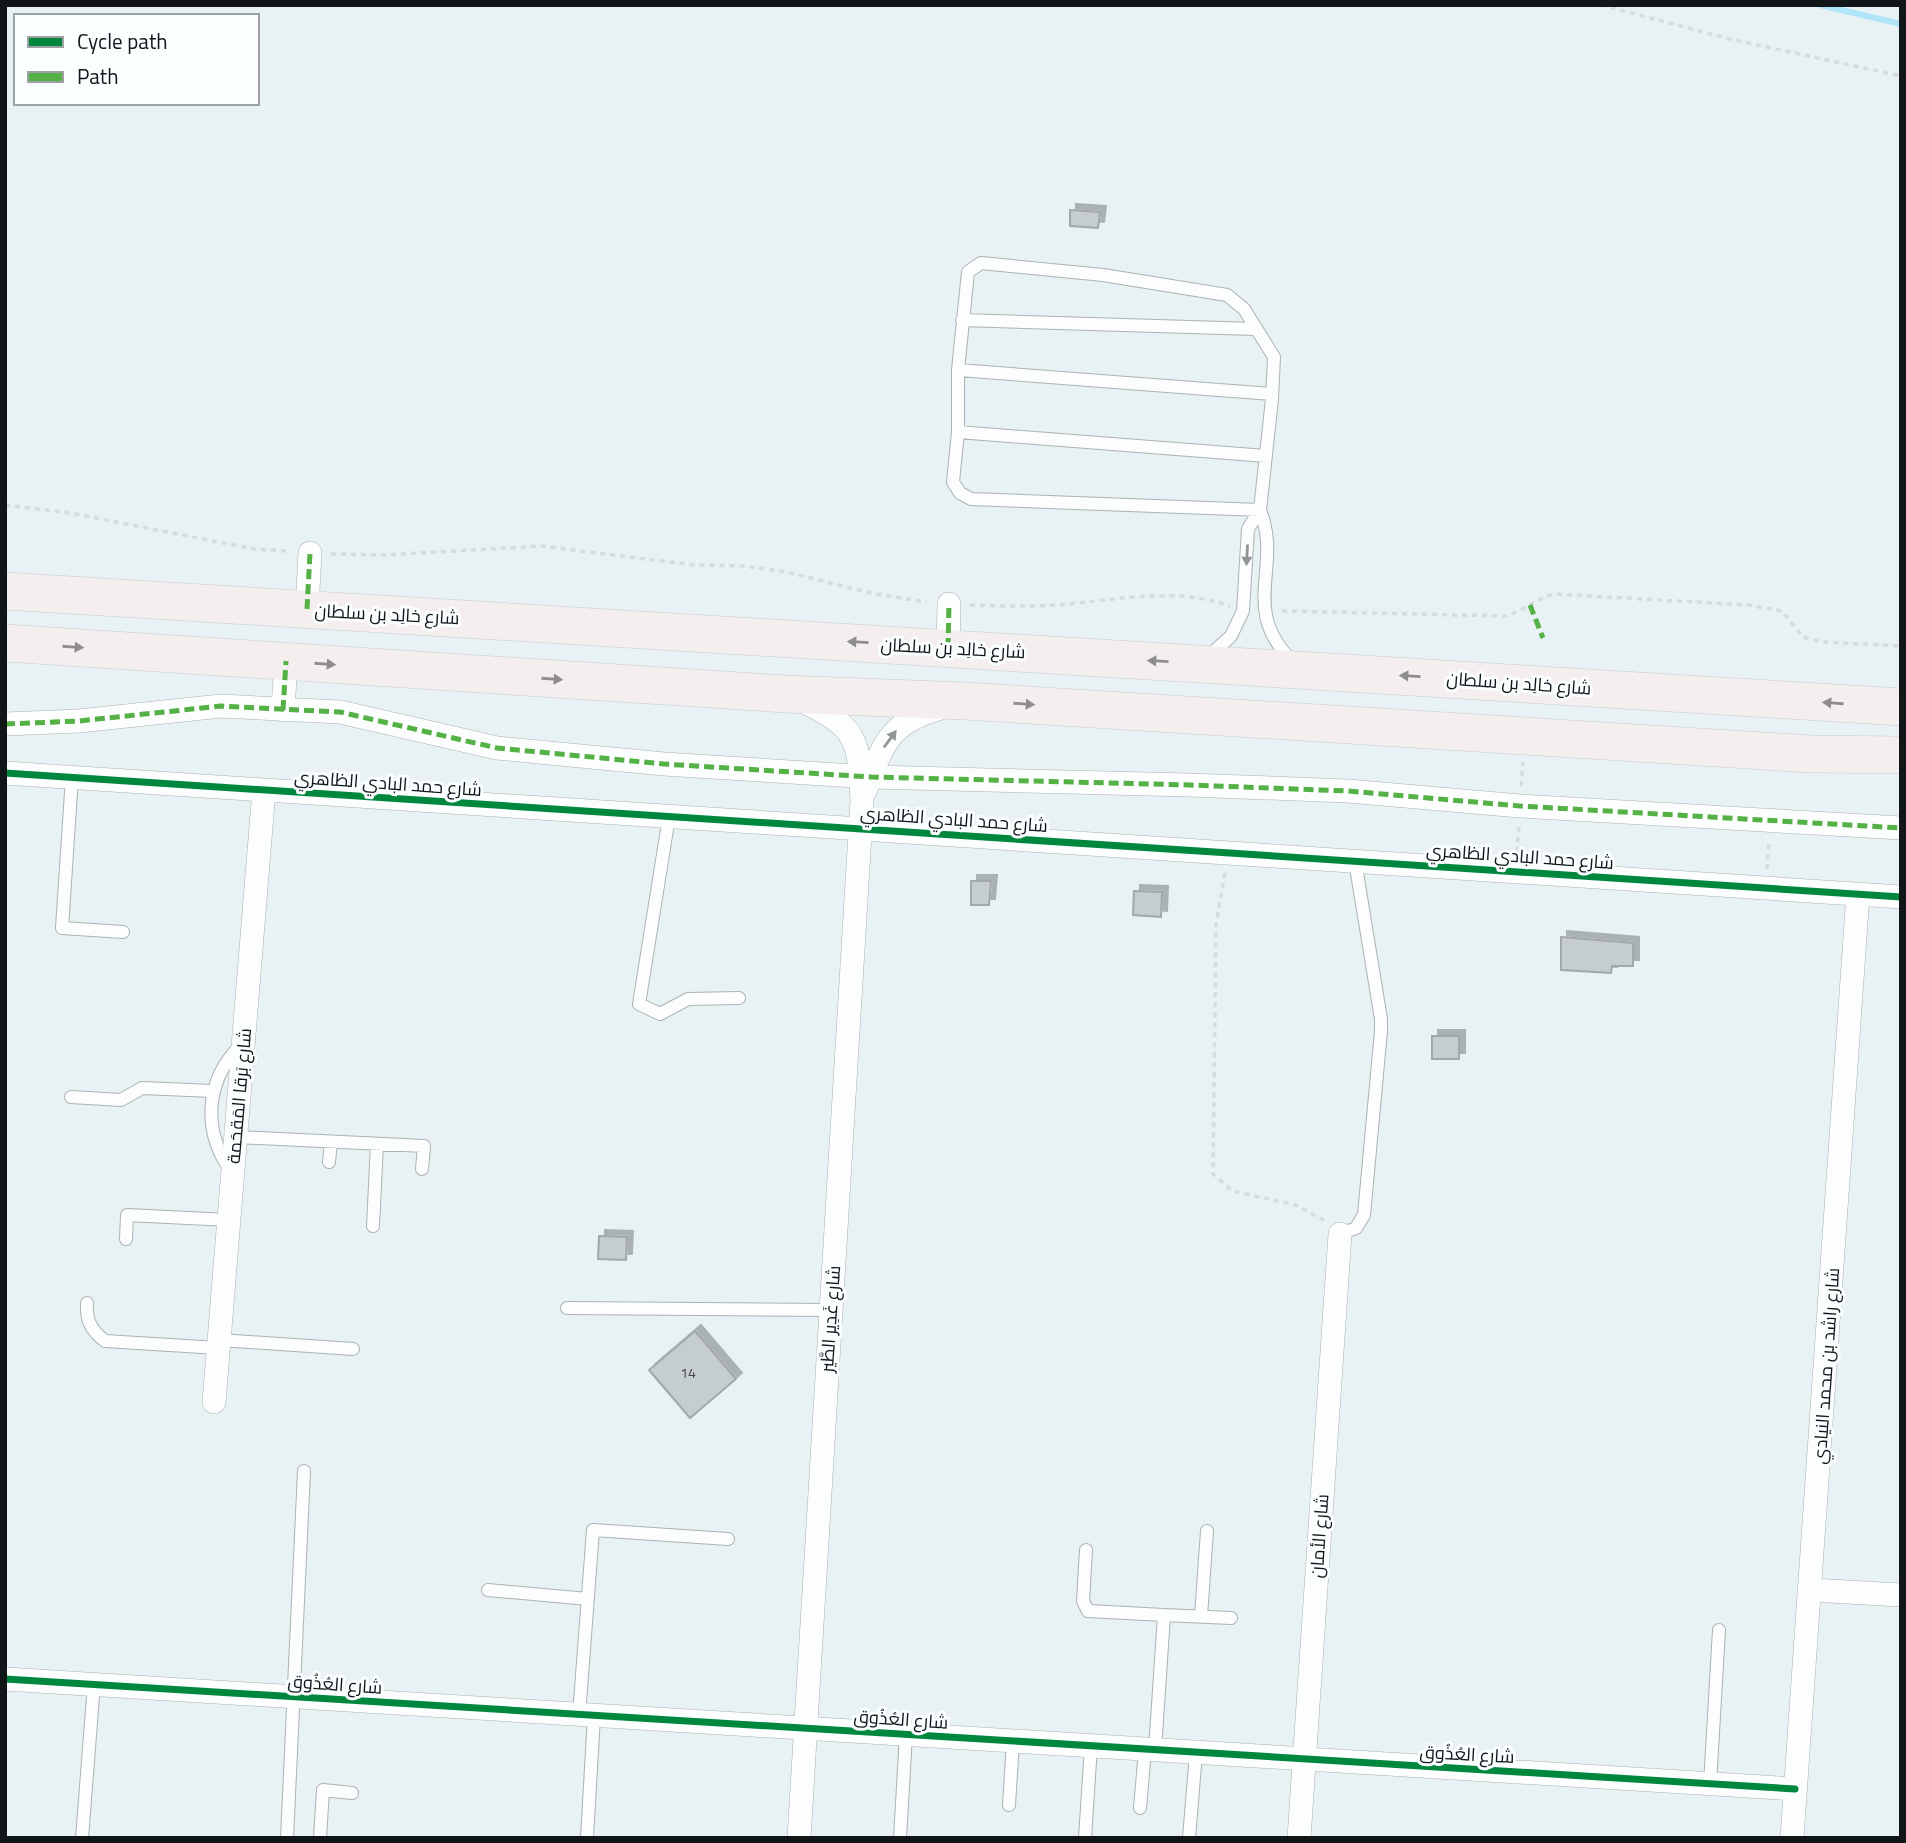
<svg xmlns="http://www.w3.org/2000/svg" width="1906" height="1843" viewBox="0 0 1906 1843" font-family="'Titillium Web',Cairo,sans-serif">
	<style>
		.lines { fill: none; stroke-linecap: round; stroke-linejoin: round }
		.stream { stroke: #b0e5f9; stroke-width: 6 }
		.building { fill: #c6cdd0; stroke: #a2a8aa; stroke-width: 2; filter: url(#shadow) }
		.lane-casing { stroke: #acb2b4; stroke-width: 14 }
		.street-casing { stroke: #acb2b4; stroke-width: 24 }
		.primary-casing { stroke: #c7cccd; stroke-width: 38 }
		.path { stroke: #d8dadb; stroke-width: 3.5; stroke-dasharray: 5 5; stroke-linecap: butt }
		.lane { stroke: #fcfdfd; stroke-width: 12 }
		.street { stroke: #fcfdfd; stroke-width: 23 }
		.primary { stroke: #f4eeef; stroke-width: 37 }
		.quiet { stroke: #54b145; stroke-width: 5; stroke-dasharray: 10 5; stroke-linecap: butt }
		.cycleway-casing { stroke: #fbfeff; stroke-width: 11 }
		.cycleway { stroke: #00873e; stroke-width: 7 }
		.oneway { fill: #929596 }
		.oneway2 { fill: #8e8d8e }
		.labels { text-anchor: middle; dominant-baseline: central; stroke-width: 6; stroke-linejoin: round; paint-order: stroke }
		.number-label { font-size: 14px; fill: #3e4446 }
		.street-label { font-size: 18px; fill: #111618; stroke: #fbfeff }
	</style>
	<defs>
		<filter id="shadow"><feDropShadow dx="6" dy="-6" stdDeviation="0" flood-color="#0004"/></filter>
	</defs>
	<rect width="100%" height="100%" fill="#e8f1f4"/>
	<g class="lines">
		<path class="stream" d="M1820,5L1901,24"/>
	</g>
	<path class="building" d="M1070,210L1100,212L1098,228L1070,226Z
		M971,881H991L989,905H971Z
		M1134,891L1162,892L1161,917L1133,915Z
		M1561,937L1633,943V966H1612L1611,973L1561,970Z
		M1432,1036H1459V1059H1432Z
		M599,1236L627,1237L626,1260L598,1259Z
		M695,1331L736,1379L690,1418L649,1370Z"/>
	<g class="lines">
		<g class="lane-casing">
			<path id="lane" d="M981,263L1103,275L1227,295L1244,309L1274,357L1272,399L1260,510L971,499L960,493L953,482L958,432V370L968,272Z
				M962,320L1256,329
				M958,370L1272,394
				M958,432L1266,456
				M1208,657L1231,636L1243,611L1248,529L1260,510C1283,567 1239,608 1292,661
				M72,777L62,928L123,932
				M669,817L639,1004L660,1014L688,999L739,998
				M71,1097L121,1100L142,1088L213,1091
				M236,1137L424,1146L422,1169
				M329,1162L331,1142
				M231,1171C202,1131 205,1080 241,1045
				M373,1226L377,1144
				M1340,1234L1356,1228L1364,1215L1381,1031V1019L1355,861
				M126,1239L127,1215L229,1220
				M87,1303C86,1321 91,1330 105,1341L218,1348
				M567,1308L831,1310
				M219,1340L353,1349
				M1086,1550L1083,1601L1088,1611L1164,1615
				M488,1590L588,1599
				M1201,1616L1207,1531
				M579,1715L593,1530L728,1539
				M1155,1750L1164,1615L1231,1618
				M1710,1784L1719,1630
				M1009,1805L1013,1742
				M1140,1808L1145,1750
				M82,1838L94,1684
				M287,1838L304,1471
				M320,1838L323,1790L352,1793
				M587,1838L594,1716
				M900,1838L906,1735
				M1085,1838L1091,1746
				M1189,1838L1196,1753"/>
		</g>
		<g class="street-casing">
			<path id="street" d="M307,609L310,553
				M948,648L949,604
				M283,710L286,661
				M5,724L79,721L221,706L340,712L497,748L664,764L871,777L1189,785L1348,791L1520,806L1901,828
				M5,773L1901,897
				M865,791C884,743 888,723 941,708
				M214,1402L264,790
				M1811,1590L1901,1595
				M5,1679L1795,1789
				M799,1838L862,801C859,739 858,727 800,700
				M1299,1838L1340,1234
				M1792,1838L1858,894"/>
		</g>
		<g class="primary-casing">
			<path id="primary" d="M5,591L1901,707
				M5,643L786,694L965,701L1812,754L1901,755"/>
		</g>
		<path class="path" d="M1601,5L1730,39L1901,76
			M5,505L70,513L254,549L288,551
			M331,554L386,555L541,546L694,565L745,566L786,572L875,594L927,602
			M970,605C1003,606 1035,607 1068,604C1122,599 1176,587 1230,606
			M1282,611L1505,616C1524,611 1536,598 1555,594L1748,605L1782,611L1803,637L1823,642L1901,646
			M1521,786L1523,762
			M1517,852L1519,825
			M1767,869L1769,842
			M1225,873L1216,925L1213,1174L1232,1191L1296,1205L1325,1221"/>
		<use href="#lane" class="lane"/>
		<use href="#street" class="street"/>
		<use href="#primary" class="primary"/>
		<path class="quiet" d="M1530,605L1543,638
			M307,609L310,553
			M948,648L949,604
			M283,710L286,661
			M5,724L79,721L221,706L340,712L497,748L664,764L871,777L1189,785L1348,791L1520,806L1901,828"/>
		<g class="cycleway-casing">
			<path id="cycleway" d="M5,773L1901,897
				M5,1679L1795,1789"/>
		</g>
		<use href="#cycleway" class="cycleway"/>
	</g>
	<defs><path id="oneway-solid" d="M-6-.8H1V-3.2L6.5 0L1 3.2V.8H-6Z" transform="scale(1.75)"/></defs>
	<g class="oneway">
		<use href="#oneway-solid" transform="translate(1247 555) rotate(93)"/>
		<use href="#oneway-solid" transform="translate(890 739) rotate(-54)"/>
	</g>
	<g class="oneway2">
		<use href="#oneway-solid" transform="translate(858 642) rotate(-177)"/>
		<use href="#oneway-solid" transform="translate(73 647) rotate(4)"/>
		<use href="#oneway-solid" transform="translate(1158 661) rotate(-177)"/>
		<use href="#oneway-solid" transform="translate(325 664) rotate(4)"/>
		<use href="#oneway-solid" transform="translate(1410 676) rotate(-177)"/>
		<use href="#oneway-solid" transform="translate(552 679) rotate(4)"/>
		<use href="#oneway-solid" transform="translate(1833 703) rotate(-176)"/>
		<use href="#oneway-solid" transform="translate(1024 704) rotate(4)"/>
	</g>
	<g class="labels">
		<g class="number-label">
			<text x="688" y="1372">14</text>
		</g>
		<g class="street-label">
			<text transform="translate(387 614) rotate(3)">شارع خالِد بن سلطان</text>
			<text transform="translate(953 648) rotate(3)">شارع خالِد بن سلطان</text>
			<text transform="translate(1519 683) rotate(4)">شارع خالِد بن سلطان</text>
			<text transform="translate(388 783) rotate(4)">شارع حمد البادي الظاهري</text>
			<text transform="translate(954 819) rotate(4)">شارع حمد البادي الظاهري</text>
			<text transform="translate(1520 856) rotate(4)">شارع حمد البادي الظاهري</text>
			<text transform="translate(239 1096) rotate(-85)">شارع بَرقا المَقحَمة</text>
			<text transform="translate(830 1319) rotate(-86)">شارع غَدِير الطَّير</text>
			<text transform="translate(1826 1366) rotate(-86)">شارع راشد بن محمد النيادي</text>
			<text transform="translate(1319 1536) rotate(-86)">شارع الأمان</text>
			<text transform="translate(335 1684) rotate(4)">شارع العُذُوق</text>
			<text transform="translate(901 1719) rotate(4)">شارع العُذُوق</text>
			<text transform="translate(1467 1754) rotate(3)">شارع العُذُوق</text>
		</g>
	</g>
	<rect width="1906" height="1843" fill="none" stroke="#111618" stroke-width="14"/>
	<rect x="14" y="14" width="245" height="91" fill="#fbfeff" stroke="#9da1a3" stroke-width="2"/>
	<rect x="28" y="37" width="35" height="10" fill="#00873e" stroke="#9da1a3" stroke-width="2"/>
	<text x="77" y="49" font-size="21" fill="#111618">Cycle path</text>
	<rect x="28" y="72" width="35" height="10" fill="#54b145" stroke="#9da1a3" stroke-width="2"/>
	<text x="77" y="84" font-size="21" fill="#111618">Path</text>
</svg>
